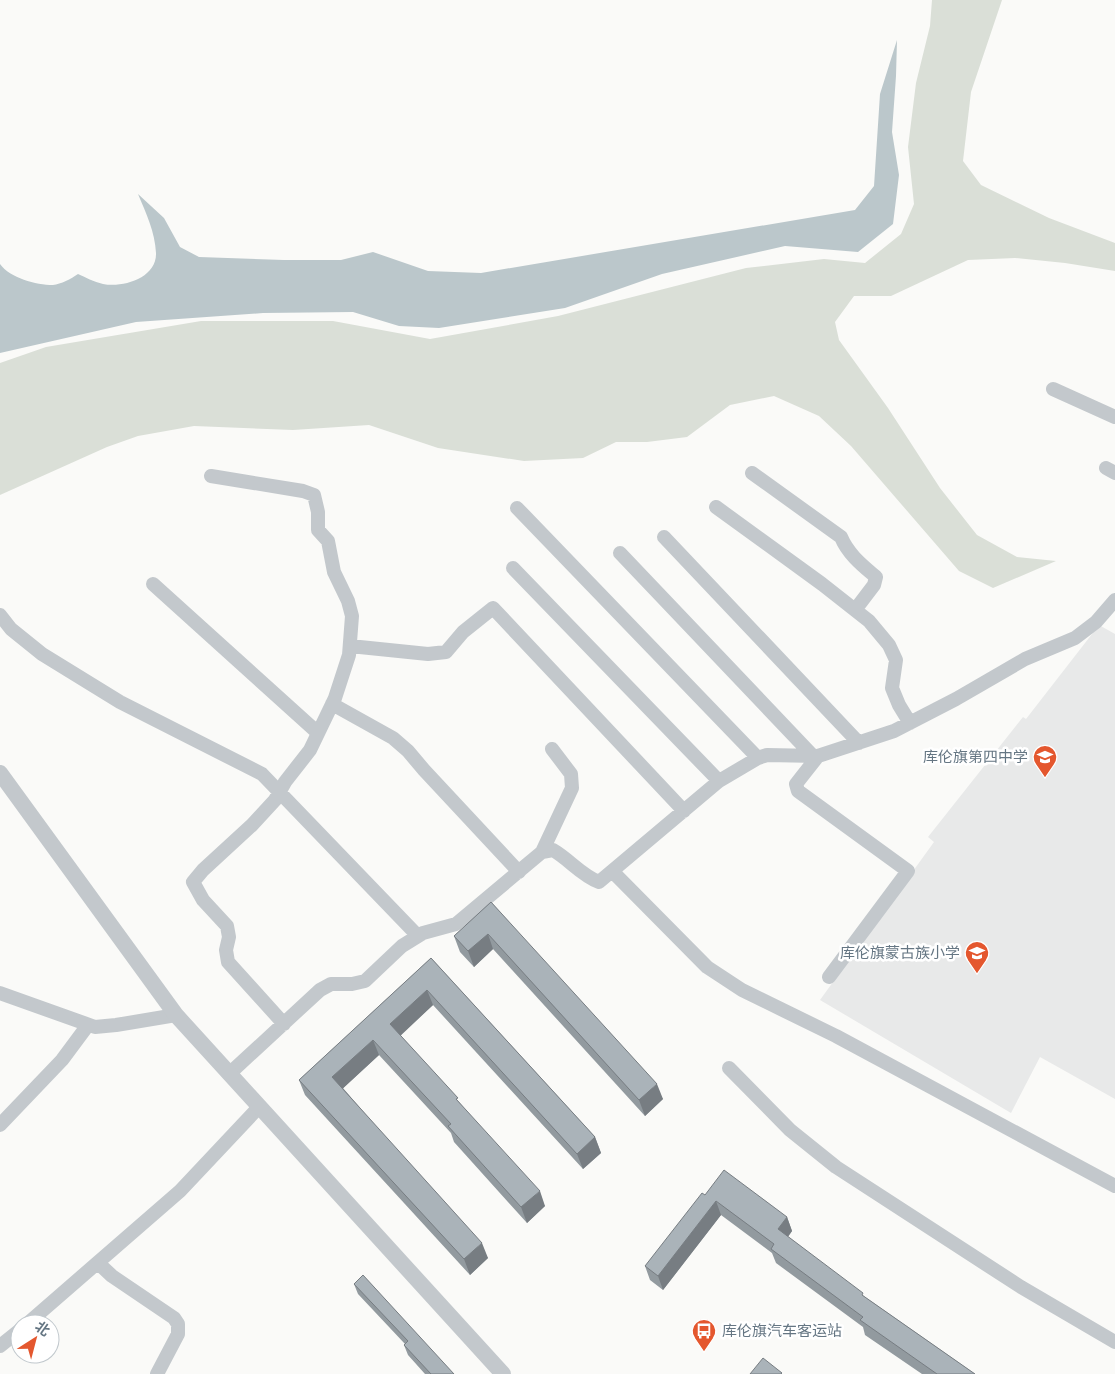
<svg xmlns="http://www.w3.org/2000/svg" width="1115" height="1374" viewBox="0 0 1115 1374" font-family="'Source Sans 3','Noto Sans SC',sans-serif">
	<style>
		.built { fill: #e8e9e9 }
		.green { fill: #dadfd7 }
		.water { fill: #bbc7cb }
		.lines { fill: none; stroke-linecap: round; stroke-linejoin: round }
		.minor { stroke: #c3c8cc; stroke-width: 14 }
		.tertiary { stroke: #c3c8cc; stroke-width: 16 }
		.wall { fill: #929a9f }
		.shaded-wall { fill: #777d82 }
		.building { fill: #aab3b9; stroke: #777d82 }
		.labels { text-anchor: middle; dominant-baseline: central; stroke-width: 5; stroke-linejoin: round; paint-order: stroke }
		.poi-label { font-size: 15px; fill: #657683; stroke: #fff; text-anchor: end }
	</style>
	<rect width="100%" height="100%" fill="#fafaf8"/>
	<path class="built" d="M1099,625L1115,634V1099L1040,1057L1011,1113L820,1000L934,842L928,837L1023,717L1026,719Z"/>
	<path class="green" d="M932,0H1002L971,92L963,161L981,185L1049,218L1115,243V271L1065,263L1015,258L968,260L891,296H854L835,322L839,340L888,408L940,488L977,535L1017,557L1056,561L993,588L959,571L851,446L819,416L774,396L730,405L687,437L647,442H616L583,458L524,461L438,448L369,425L293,430L194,426L138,436L107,447L0,495V363L46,347L201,321H333L430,339L558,316L746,268L824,259L865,263L901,234L914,204L908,147L916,83L930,26Z"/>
	<path class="water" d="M897,40L896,76L892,132L899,175L893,224L858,252L785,246L662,274L565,308L439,328L399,326L353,312L263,313L136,322L0,353V264C10,278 36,285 53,285C61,284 71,279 78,274C85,277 94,282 103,284C123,288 157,278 156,253C155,232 146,213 138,194L164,218L180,247L199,257L284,260H341L373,252L428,271L481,273L855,210L874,186L880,94Z"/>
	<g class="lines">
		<path class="minor" d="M1053,389L1115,417
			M1106,468L1115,473
			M752,473L841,537C848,554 862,565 876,577L874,585L855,610
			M211,476L303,491L314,495L318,512V530L328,541L334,572L348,601L352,616L349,655L335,698L310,750L285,782L275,800L252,825L203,870L193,882L203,900L227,926L229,937L226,950L228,962L284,1024
			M716,507L822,584L869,621L889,645L896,660L892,688L899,705L910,723
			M517,508L758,758
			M664,537L859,743
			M620,553L813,756
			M513,568L719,781
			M153,584L318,733
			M0,615L11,629L42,654L120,702L262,774L418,936
			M350,646L428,654L446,652L463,632L493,608L684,811
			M332,704L393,738L408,751L424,770L519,872
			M818,756L796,784L798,791L908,871L829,977
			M542,852L572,788L571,774L552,749
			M612,871L707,967L742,990L836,1036L1115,1186
			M0,993L95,1027L116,1025L176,1015
			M729,1068L790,1130L836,1167L1021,1287L1115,1342
			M229,1074L320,990L331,984H352L365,981L402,946L423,933L456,924L542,852L553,850C570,860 581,875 599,882L719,781L758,758L767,755L818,756L894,731L956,699L1025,659L1075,638L1096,622L1115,600
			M0,1125L62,1060L88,1025
			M98,1263L112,1276L174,1318L178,1324V1334L157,1374
			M27,1324L180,1191L259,1107
			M0,1346L20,1330"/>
		<path class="tertiary" d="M0,773L176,1015L503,1374"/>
	</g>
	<path class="wall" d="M491,902L663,1099L645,1116L493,949L474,967L460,952L454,936Z
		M431,958L595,1137L601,1153L583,1169L433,1005L400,1035L459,1102L545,1206L527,1223L454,1142L451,1133L379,1055L343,1088L488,1258L470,1275L305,1095L299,1080Z
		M705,1195L787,1217L792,1231L788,1237L865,1297L975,1374H922L865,1335L863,1327L776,1263L772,1253L721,1215L663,1290L650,1280L645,1266Z
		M354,1284L454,1374H425L408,1355L404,1345L405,1344L358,1294Z"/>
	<path class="shaded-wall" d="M488,934L493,949L474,967L468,951Z
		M427,990L433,1005L396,1040L390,1024Z
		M373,1040L379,1055L338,1093L332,1077Z
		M657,1084L663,1099L645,1116L639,1100Z
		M595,1137L601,1153L583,1169L577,1154Z
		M540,1191L545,1206L527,1223L521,1207Z
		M716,1201L721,1215L663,1290L658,1276Z
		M787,1217L792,1231L783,1243L778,1229Z
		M482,1243L488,1258L470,1275L464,1259Z"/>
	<path class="building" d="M491,902L657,1084L639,1100L488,934L468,951L454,936Z
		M431,958L595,1137L577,1154L427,990L390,1024L458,1098L456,1099L540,1191L521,1207L448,1126L451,1124L373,1040L332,1077L482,1243L464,1259L299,1080Z
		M724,1170L787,1217L778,1229L863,1293L862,1295L975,1374H937L860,1320L863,1317L771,1249L774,1244L716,1201L658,1276L645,1266L702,1193L705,1195Z
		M363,1275L454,1374H431L404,1345L408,1341L354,1284Z
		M763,1358L782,1373L781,1374H750Z"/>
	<defs>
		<g id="school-pin" transform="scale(1.25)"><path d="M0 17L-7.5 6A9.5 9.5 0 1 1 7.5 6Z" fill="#e4572e" stroke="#fff"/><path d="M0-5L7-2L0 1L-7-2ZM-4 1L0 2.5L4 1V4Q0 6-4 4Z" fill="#fff"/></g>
		<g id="bus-pin" transform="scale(1.25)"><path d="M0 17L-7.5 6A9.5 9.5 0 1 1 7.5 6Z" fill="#e4572e" stroke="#fff"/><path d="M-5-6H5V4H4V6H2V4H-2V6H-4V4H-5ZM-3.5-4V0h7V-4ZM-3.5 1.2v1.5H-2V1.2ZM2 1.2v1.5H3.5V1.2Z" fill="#fff"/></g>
	</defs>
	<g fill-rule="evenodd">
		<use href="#school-pin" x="1045" y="757"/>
		<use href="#school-pin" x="977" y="953"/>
		<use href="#bus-pin" x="704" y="1331"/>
	</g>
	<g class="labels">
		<g class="poi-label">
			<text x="1028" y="757">库伦旗第四中学</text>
			<text x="960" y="953">库伦旗蒙古族小学</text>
			<text x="722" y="1331" text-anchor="start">库伦旗汽车客运站</text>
		</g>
	</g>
	<g transform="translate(35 1339) rotate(36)"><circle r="24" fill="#ffffff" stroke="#c1c8cd"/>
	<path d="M0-4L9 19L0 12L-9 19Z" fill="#e4572e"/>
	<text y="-8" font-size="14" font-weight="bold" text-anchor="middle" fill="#657683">北</text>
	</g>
</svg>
